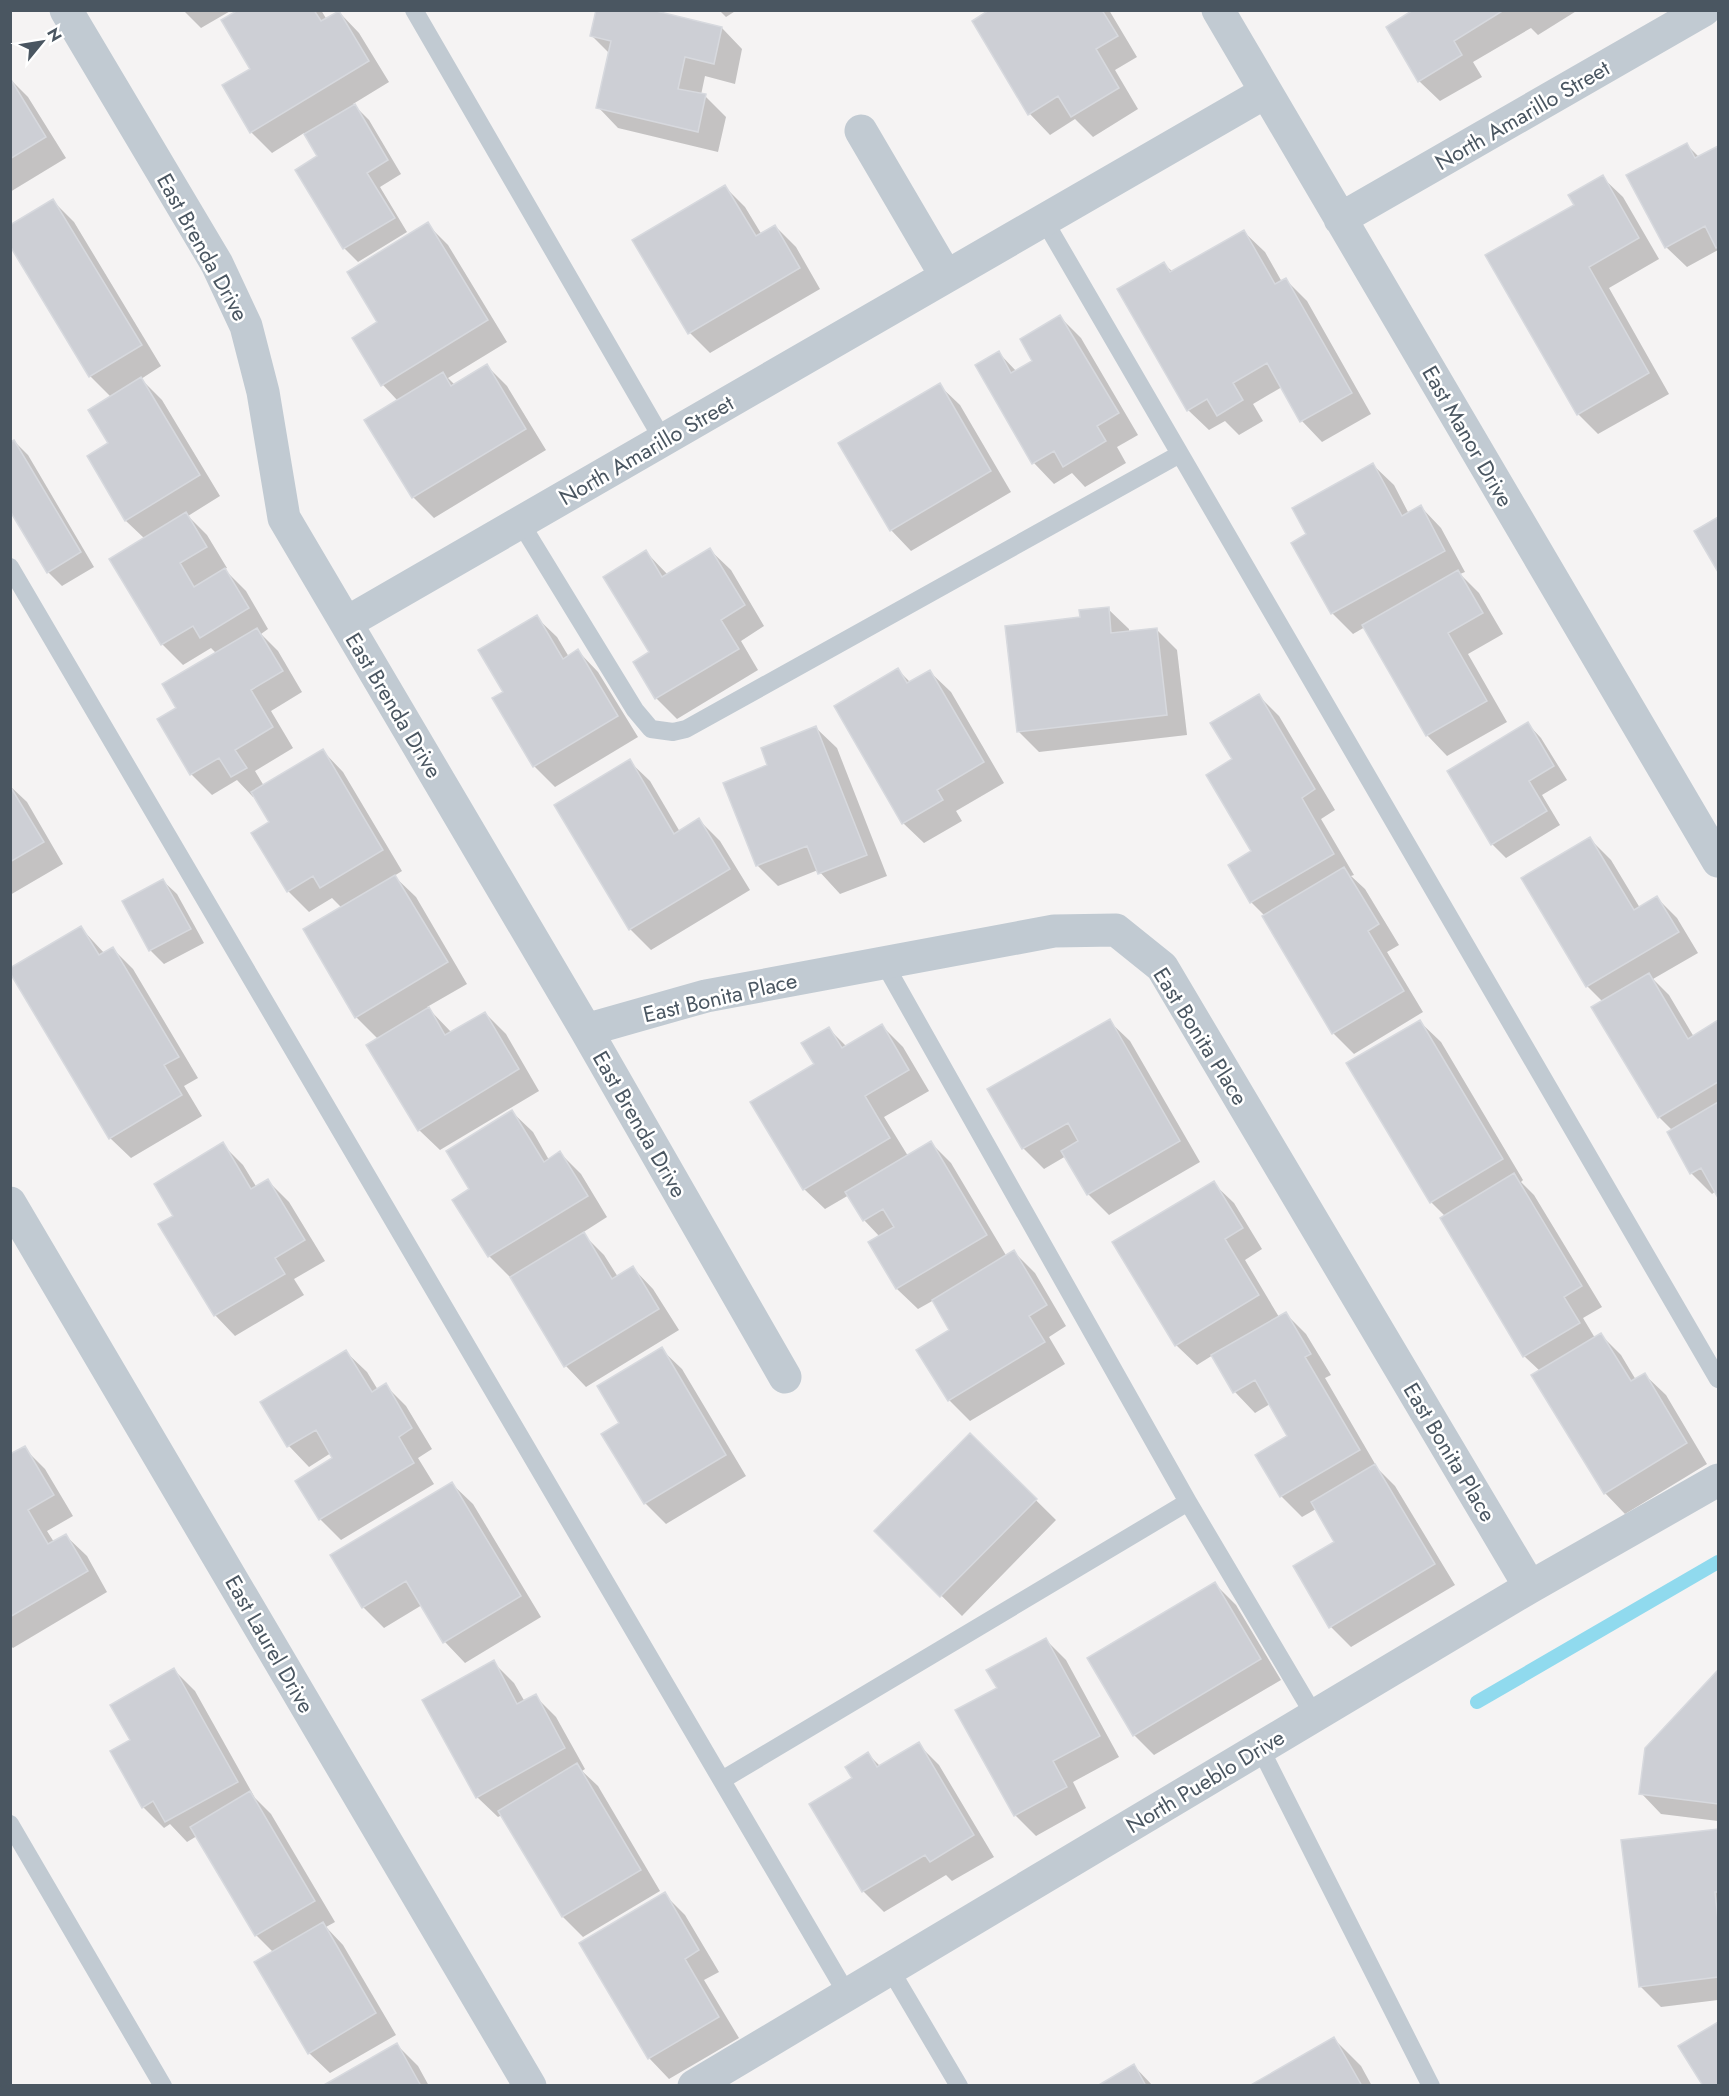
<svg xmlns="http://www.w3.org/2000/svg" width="1729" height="2096" viewBox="0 0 1729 2096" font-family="Jost,sans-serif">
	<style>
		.shadow { fill: #0003 }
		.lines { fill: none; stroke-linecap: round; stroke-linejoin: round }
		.stream { stroke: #90daee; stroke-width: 14 }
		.building { fill: #cdcfd5; stroke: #d7d9de; stroke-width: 1.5 }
		.service { stroke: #c1cad2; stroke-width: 18 }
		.minor { stroke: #c1cad2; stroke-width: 33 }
		.labels { text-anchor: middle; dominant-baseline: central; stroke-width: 5; stroke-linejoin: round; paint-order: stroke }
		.street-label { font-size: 22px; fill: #4a5661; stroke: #fff }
	</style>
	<rect width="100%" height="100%" fill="#f5f3f3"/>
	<path class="shadow" d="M183,10H232L201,28Z
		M241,10H321L327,20L339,12L359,33L389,82L353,104L369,120L401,174L380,187L407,232L358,262L344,248L319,157L304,133L272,153L251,132L252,69Z
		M719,10H737L726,17Z
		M992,10H1109L1137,57L1115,70L1138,109L1093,137L1075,119L1050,135L1030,114L974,21Z
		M1416,10H1578L1538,35L1531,28L1473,62L1482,77L1440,101L1419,81Z
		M722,28L742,49L735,84L705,76L701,95L705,96L726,117L718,152L618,128L598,107L610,54L592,36Z
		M10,79L28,97L66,158L10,192Z
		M1687,145L1700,158L1718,147V250L1687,267L1666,247Z
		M1602,177L1623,197L1659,259L1609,288L1669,394L1598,434L1578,414L1576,205Z
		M725,187L745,207L762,235L775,226L796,247L820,289L710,353L690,333Z
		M53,201L74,222L161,366L141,379L162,400L220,496L188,516L207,535L227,568L224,569L246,591L268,629L261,634L278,651L302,692L271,711L293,748L255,771L264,786L323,751L343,772L402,871L394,876L416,897L467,984L427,1007L452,1033L485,1013L506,1034L539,1091L440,1150L419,1130L378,1039L356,1017L342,908L332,898L309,912L288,891L272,822L255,796L253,797L237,780L212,795L191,774L159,720L178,709L217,654L211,648L183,665L162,644L145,539L126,521L89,456L110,444L111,397L90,376Z
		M427,224L448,245L507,342L448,378L455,385L487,366L507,386L546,450L434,518L413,497L398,401L383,385L379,322Z
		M1244,232L1265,252L1282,282L1286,280L1307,301L1371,414L1322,442L1302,421L1282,387L1253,404L1263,421L1239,435L1225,421L1209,430L1188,410L1164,264L1173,272Z
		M1060,317L1081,338L1138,435L1117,447L1126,463L1085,487L1072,473L1054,484L1034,463L999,353L1017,372L1035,362Z
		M939,385L960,405L1011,492L911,551L891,530Z
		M14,441L28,455L94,567L62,586L48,572Z
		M1373,465L1394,485L1409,514L1421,507L1441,528L1465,572L1460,574L1479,593L1503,634L1468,654L1507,722L1447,756L1427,735L1365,627L1353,634L1332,613L1308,535Z
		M1718,519V569L1696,532Z
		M710,550L731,570L764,626L741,641L758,670L677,719L656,698L651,653L646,552L668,575Z
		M1108,609L1129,629V632L1156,629L1177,650L1187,735L1039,752L1018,731L1082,619Z
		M536,617L557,637L569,657L578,651L598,672L638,737L555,787L534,766L494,699L505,692Z
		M898,670L911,683L930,672L951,692L1004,783L956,811L962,821L924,843L903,823Z
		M1259,696L1279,716L1335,810L1321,819L1354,875L1351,876L1365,889L1399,945L1387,952L1423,1012L1354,1054L1333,1033L1265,916L1251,902L1253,852L1234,760Z
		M1528,724L1541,738L1567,780L1542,795L1560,825L1506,858L1492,844Z
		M816,728L837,748L887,876L840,894L818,870L778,886L757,865L769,766Z
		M629,761L650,781L680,832L699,820L720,841L750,890L651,950L630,929Z
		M10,786L27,802L63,864L10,895Z
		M1590,839L1611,860L1640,908L1657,898L1677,918L1698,953L1653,979L1669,995L1694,1037L1718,1022V1195L1716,1191L1712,1194L1691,1173L1669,1132L1672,1130L1659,1117L1603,1002L1587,986Z
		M163,881L177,894L204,943L164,964L151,951L124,902Z
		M81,928L105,954L113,949L133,969L198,1078L184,1086L202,1116L131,1158L110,1138Z
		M1109,1021L1130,1041L1200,1162L1109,1215L1088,1194L1066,1156L1044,1169L1023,1148Z
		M1420,1022L1441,1042L1523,1180L1521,1182L1534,1195L1602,1307L1583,1318L1595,1338L1601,1335L1621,1355L1636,1380L1645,1375L1666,1395L1707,1464L1625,1514L1605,1493L1540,1371L1524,1356L1445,1216L1431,1202Z
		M882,1026L903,1047L929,1091L884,1117L908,1156L931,1143L951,1163L1007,1257L1014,1252L1035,1273L1066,1326L1049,1337L1065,1364L970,1421L949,1400L951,1330L934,1300L918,1309L897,1289L870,1243L880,1237L864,1220L849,1195L825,1209L804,1189L816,1064L829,1029L847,1047Z
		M512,1112L533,1132L549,1160L560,1153L581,1174L607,1217L582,1233L604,1255L618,1277L633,1268L653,1289L679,1330L586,1387L566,1366L511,1276L510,1277L489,1256L471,1190Z
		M222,1144L243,1165L257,1188L268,1181L289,1202L325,1261L294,1279L304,1295L235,1336L215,1315L175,1216Z
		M1213,1183L1234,1203L1262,1249L1245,1260L1279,1317L1286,1314L1306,1334L1331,1375L1325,1378L1378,1469L1395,1486L1455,1585L1351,1647L1331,1627L1336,1542L1316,1509L1302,1517L1281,1496L1289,1437L1270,1404L1255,1413L1235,1392L1213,1355L1197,1365L1176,1345Z
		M661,1349L682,1369L746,1476L666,1524L645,1503L621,1424Z
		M346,1352L367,1372L378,1390L385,1385L406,1406L432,1449L418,1458L434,1484L341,1540L320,1519L297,1481L334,1458L331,1453L309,1467L289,1446L262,1402Z
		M970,1435L1056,1520L962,1616L876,1531Z
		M24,1448L45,1469L73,1516L47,1531L54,1542L66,1536L87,1556L107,1592L13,1648L10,1645V1456Z
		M452,1484L473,1504L541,1617L465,1663L445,1642L422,1605L384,1628L363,1607Z
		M1215,1584L1236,1605L1281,1680L1154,1755L1134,1735Z
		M1046,1640L1066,1660L1119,1757L1073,1782L1086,1808L1036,1836L1015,1815L999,1688Z
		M493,1662L514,1683L525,1702L535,1696L556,1717L585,1769L582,1771L598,1786L660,1891L583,1937L563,1917L502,1815L498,1817L477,1797Z
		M174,1670L195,1691L255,1798L271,1814L335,1922L326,1927L343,1945L396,2035L330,2073L309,2053L274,1953L256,1935L197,1836L187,1842L170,1824L164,1828L143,1807L132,1741Z
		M1718,1672V1821L1661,1814L1641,1793L1647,1749Z
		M918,1744L939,1765L994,1857L952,1881L946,1875L884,1912L863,1891L811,1804L854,1779L868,1754L881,1767Z
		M1718,1830V2000L1661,2007L1640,1986L1623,1841Z
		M664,1894L685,1915L719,1972L704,1980L739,2038L669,2079L649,2058Z
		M1718,2023V2086H1704L1681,2046Z
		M1334,2039L1361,2066L1372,2086H1252Z
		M397,2045L418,2066L429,2086H325Z
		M1134,2066L1153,2086H1100Z"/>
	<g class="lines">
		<path class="stream" d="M1477,1702L1718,1562"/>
	</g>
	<path class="building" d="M238,10H314L321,21L339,11L369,61L250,133L222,85L250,69L221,20Z
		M596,10H652L722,27L714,64L685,57L678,89L706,94L698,132L596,108L611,41L590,36Z
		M989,10H1102L1118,36L1096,49L1119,88L1071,117L1058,96L1028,115L972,21Z
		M1413,10H1504L1454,41L1462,55L1418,82L1386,27Z
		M10,78L46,137L10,159Z
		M355,104L388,160L367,173L395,218L343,249L295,170L317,156L304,134Z
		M1687,143L1695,158L1718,146V247L1716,248L1705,226L1665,248L1626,175Z
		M1603,175L1639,238L1589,267L1649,373L1577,415L1485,255L1574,205L1568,195Z
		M725,185L756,236L775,225L800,268L688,334L632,240Z
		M53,199L142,345L89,377L10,246V225Z
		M428,222L488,320L381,386L352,338L377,322L347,272Z
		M1244,230L1275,284L1286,278L1352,393L1300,422L1267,363L1233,383L1243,400L1217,416L1207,399L1187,411L1117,289L1164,262L1170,272Z
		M1060,315L1119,413L1097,426L1106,441L1063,467L1054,451L1032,464L975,365L999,351L1011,373L1032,361L1020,339Z
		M487,364L526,429L412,498L364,420L443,372L451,386Z
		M141,377L200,475L125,521L87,456L108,443L88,410Z
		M940,383L991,471L890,531L838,443Z
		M14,440L81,552L47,573L10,511V442Z
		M1373,463L1402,516L1421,505L1445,551L1331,614L1291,543L1306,534L1292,508Z
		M186,512L207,547L180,563L194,587L225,568L249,608L200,638L193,626L161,645L109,559Z
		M1718,517V572L1694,531Z
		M710,548L745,605L721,620L739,649L655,699L633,662L649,652L603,577L646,550L662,577Z
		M1458,570L1483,613L1448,633L1487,701L1426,736L1362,625Z
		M1109,607L1111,633L1157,628L1167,715L1017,732L1005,626L1080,617L1079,610Z
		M537,615L563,659L578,649L618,716L533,767L492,698L503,692L478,650Z
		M257,628L283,671L251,690L273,727L235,750L247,768L231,777L219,758L190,775L157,719L176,708L162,684Z
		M898,668L907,683L930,670L984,762L937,790L943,800L902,824L834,706Z
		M1259,694L1315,789L1302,798L1334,854L1250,903L1228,865L1251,851L1206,775L1232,759L1210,723Z
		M1528,722L1554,766L1529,781L1547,811L1491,845L1447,771Z
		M816,726L867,855L818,874L807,846L756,866L723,783L767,765L761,748Z
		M323,749L383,850L320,888L313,876L287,892L251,833L269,822L251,792Z
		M630,759L674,834L699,818L730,869L629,930L554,805Z
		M10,786L44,842L10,862Z
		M1590,837L1634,910L1657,896L1679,932L1586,987L1521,878Z
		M1344,867L1379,924L1368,931L1404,991L1332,1034L1262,916Z
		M395,875L448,962L355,1018L303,929Z
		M163,879L191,929L149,951L122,901Z
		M81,926L99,955L113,947L179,1057L164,1065L182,1095L109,1139L10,973V968Z
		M1649,973L1688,1039L1718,1020V1082L1658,1118L1591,1007Z
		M429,1007L445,1035L485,1012L519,1069L418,1131L366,1045Z
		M1110,1019L1180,1141L1087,1195L1061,1151L1078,1141L1068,1123L1022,1149L987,1089Z
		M1420,1020L1503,1159L1430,1203L1346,1063Z
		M882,1024L909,1070L865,1096L890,1138L803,1190L750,1102L814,1064L801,1043L829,1027L842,1048Z
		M1718,1102V1198L1701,1168L1690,1174L1667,1132Z
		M512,1110L544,1162L560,1151L588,1196L488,1257L452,1200L469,1189L446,1151Z
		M931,1141L987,1235L896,1289L868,1242L894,1227L883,1209L863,1221L845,1192Z
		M223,1142L251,1189L268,1179L305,1240L275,1258L285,1274L214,1316L158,1224L173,1216L154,1184Z
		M1514,1173L1582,1286L1564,1297L1580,1323L1523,1357L1440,1218Z
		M1214,1181L1243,1228L1225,1239L1259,1295L1175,1346L1112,1242Z
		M584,1232L612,1279L633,1266L659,1309L564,1367L510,1277Z
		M1014,1250L1047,1305L1029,1316L1045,1342L948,1401L916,1350L949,1330L932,1300Z
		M1286,1312L1311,1354L1305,1357L1360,1450L1280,1497L1255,1455L1287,1436L1255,1380L1233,1393L1211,1355Z
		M1601,1333L1631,1381L1645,1373L1687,1443L1604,1494L1531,1375Z
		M662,1347L726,1455L644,1504L601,1434L619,1423L597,1386Z
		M346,1350L372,1392L386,1383L412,1428L399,1437L414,1463L319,1520L295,1481L332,1458L316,1430L287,1447L260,1402Z
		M970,1433L1037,1499L940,1597L874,1531Z
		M25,1446L54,1495L28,1510L48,1544L66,1534L88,1571L10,1617V1454Z
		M1375,1464L1435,1564L1329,1628L1293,1566L1334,1542L1311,1502Z
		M452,1482L521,1596L443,1643L406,1581L362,1608L330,1555Z
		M1215,1582L1261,1659L1133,1736L1087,1658Z
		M1046,1638L1100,1736L1053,1761L1067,1787L1014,1816L955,1710L997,1688L986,1670Z
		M494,1660L517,1704L536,1694L565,1748L476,1798L422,1700Z
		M174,1668L238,1782L165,1822L153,1801L142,1808L110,1751L130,1740L110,1705Z
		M1718,1670V1804L1639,1794L1645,1748Z
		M919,1742L974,1835L930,1862L925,1855L862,1892L809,1804L852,1778L845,1767L868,1752L877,1767Z
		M577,1763L641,1870L562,1917L498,1811Z
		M250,1791L315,1901L255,1936L190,1827Z
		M1718,1829V1892H1715L1718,1920V1977L1639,1987L1621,1840Z
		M665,1892L699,1950L685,1959L719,2017L648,2059L579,1943Z
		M323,1922L376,2013L308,2054L254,1962Z
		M1718,2022V2086H1703L1678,2046Z
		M1334,2037L1362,2086H1249Z
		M397,2043L421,2086H322Z
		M1134,2064L1146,2086H1097Z"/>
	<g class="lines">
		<path class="service" d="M414,10L663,440
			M1044,220L1718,1379
			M520,522L635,710L651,729L673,732L686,729L1180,454
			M10,567L847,1994
			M884,963L1188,1502L1314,1715
			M1260,1748L1431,2086
			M722,1780L1188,1502
			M10,1824L163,2086
			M890,1969L959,2086"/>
		<path class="minor" d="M66,10L217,264L246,326L263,392L284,518L586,1030L785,1377
			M1218,10L1718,861
			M861,131L946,276
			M1340,219L1704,10
			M346,623L1266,92
			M586,1030L706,996L1054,931L1116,930L1162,967L1530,1587
			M10,1203L530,2086
			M694,2086L1530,1587L1718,1480"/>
	</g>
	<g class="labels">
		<g class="street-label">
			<text transform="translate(1522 115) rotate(-30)">North Amarillo Street</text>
			<text transform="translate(203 247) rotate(61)">East Brenda Drive</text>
			<text transform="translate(1468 436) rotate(60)">East Manor Drive</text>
			<text transform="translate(646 450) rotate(-30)">North Amarillo Street</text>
			<text transform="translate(394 705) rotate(59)">East Brenda Drive</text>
			<text transform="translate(720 997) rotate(-13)">East Bonita Place</text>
			<text transform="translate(1201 1036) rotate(58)">East Bonita Place</text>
			<text transform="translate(640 1124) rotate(60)">East Brenda Drive</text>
			<text transform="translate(1450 1452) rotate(59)">East Bonita Place</text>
			<text transform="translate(270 1644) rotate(60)">East Laurel Drive</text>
			<text transform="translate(1205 1781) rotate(-31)">North Pueblo Drive</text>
		</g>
	</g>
	<rect width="1729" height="2096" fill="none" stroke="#4a5661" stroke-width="24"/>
	<g transform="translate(42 42) rotate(60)" stroke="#ffffff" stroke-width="4.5" paint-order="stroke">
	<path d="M0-4.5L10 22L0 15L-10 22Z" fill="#4a5661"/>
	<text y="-9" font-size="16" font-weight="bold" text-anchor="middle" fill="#4a5661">N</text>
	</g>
</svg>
